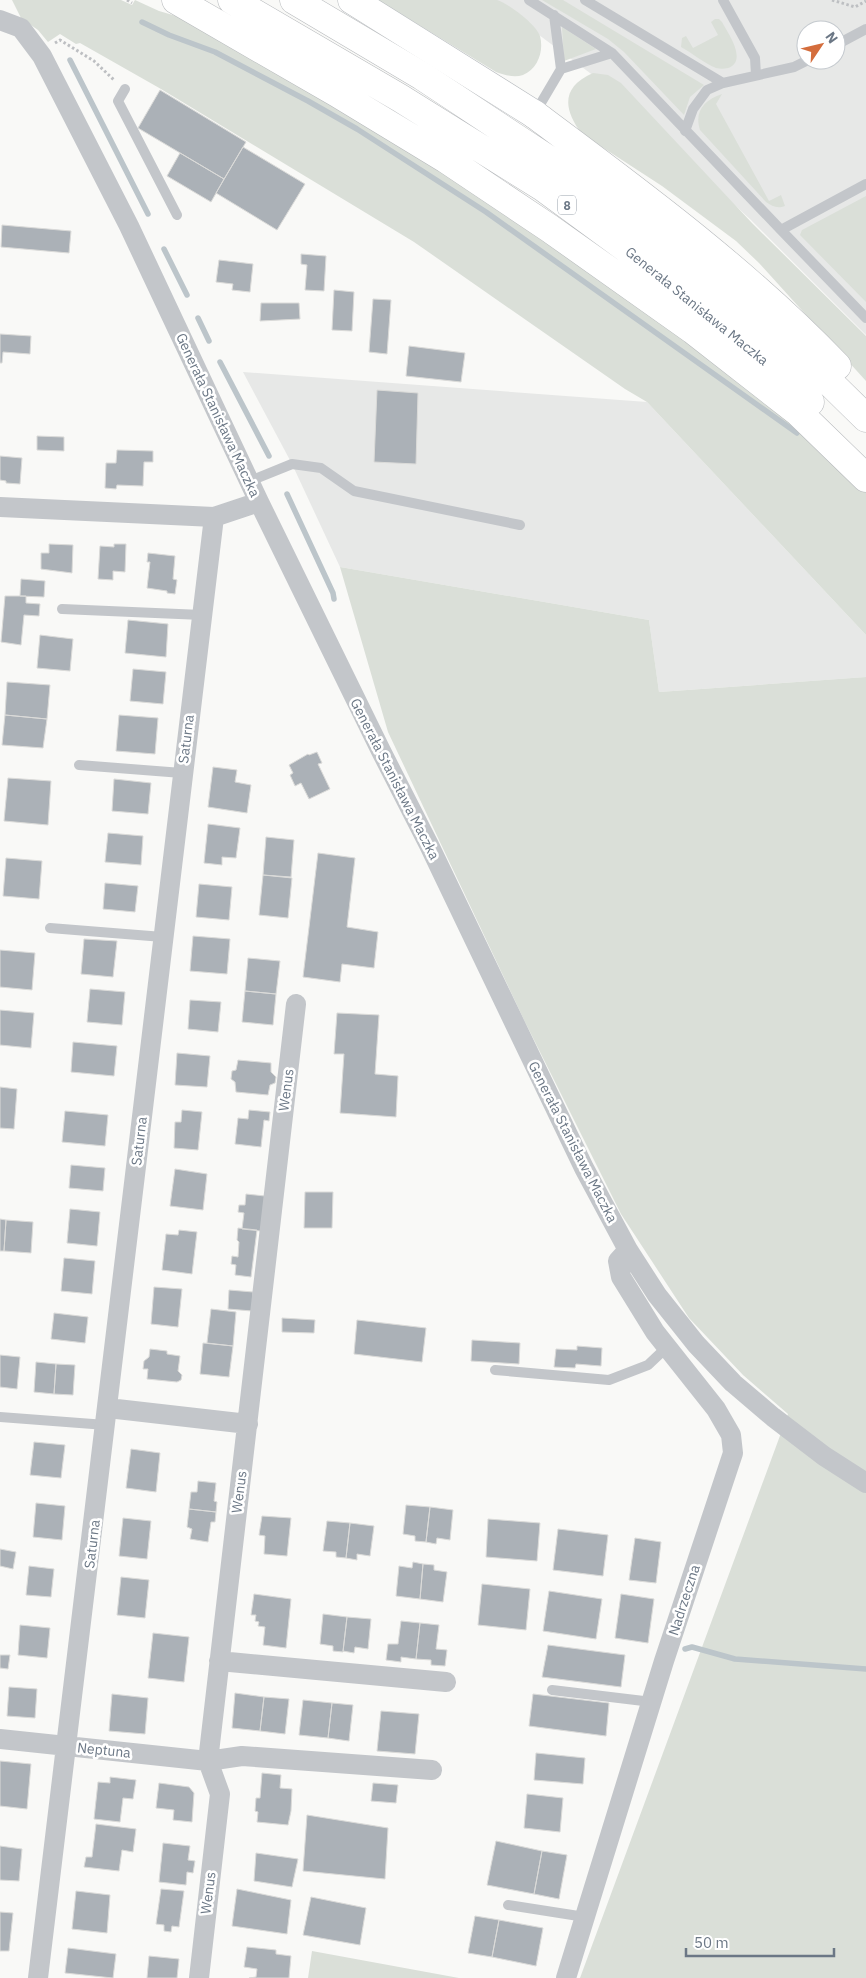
<svg xmlns="http://www.w3.org/2000/svg" width="866" height="1978" viewBox="0 0 866 1978" font-family="'IBM Plex Sans',sans-serif">
	<style>
		.built { fill: #e7e8e7; fill-rule: evenodd }
		.green { fill: #dadfd8 }
		.lines { fill: none; stroke-linecap: round; stroke-linejoin: round }
		.stream { stroke: #bcc5ca; stroke-width: 5.5 }
		.building { fill: #abb1b7; stroke: #dbdbd9 }
		.secondary-casing { stroke: #b6babe; stroke-width: 29 }
		.highway-casing { stroke: #b6b9bc; stroke-width: 29 }
		.path { stroke: #bdbfc2; stroke-width: 3; stroke-dasharray: 2.5 2.5; stroke-linecap: butt }
		.lane { stroke: #c3c6ca; stroke-width: 10 }
		.street { stroke: #c3c6ca; stroke-width: 20 }
		.secondary { stroke: #fff; stroke-width: 28 }
		.highway { stroke: #fff; stroke-width: 28 }
		.labels { text-anchor: middle; dominant-baseline: central; stroke-width: 5; stroke-linejoin: round; paint-order: stroke }
		.shield { fill: #fff; stroke: #97a0aa; stroke-width: 1 }
		.shield-label { font-size: 12px; font-weight: bold; fill: #6b7785 }
		.street-label { font-size: 14px; fill: #6b7785; stroke: #fff }
	</style>
	<rect width="100%" height="100%" fill="#f9f9f7"/>
	<path class="built" d="M462,0H866V335L751,220L598,79L531,29ZM806,30H836V60H806Z
		M243,372L647,402L866,635V677L659,692L649,620L340,567L292,464Z"/>
	<path class="green" d="M12,0H121L132,5L135,0L159,11L183,18L464,184L737,375L829,452L866,491V635L647,402L625,389L414,242L161,89L80,43L76,44L60,34L48,42L38,30L21,18Z
		M378,0C407,0 437,0 466,0C475,0 488,0 497,0C509,4 536,24 540,36C544,51 538,69 523,75C514,78 505,75 496,72Z
		M542,0H563L704,85L690,97L684,115L624,52L608,39Z
		M715,19H719L722,22C728,33 748,61 728,68C724,69 720,69 716,68C704,63 692,53 681,47L682,38L686,36L693,48L718,35L711,22Z
		M562,27L596,49L564,61Z
		M593,73L608,75L621,83L751,222L866,336V381L759,263L736,241L662,186L582,134C563,109 561,87 593,73Z
		M722,94L716,104L769,201L781,195L785,206C777,209 772,206 766,202L700,130C694,112 704,100 722,94Z
		M866,196V302L800,235L802,230Z
		M340,567L649,620L659,692L866,677V1978H580L788,1414L743,1375L689,1318L621,1214L525,1022L388,732Z
		M312,1951L459,1978H308Z"/>
	<g class="lines">
		<path class="stream" d="M142,22L169,35L215,52L308,101L357,129L486,212L797,433
			M70,60L148,214
			M164,249L187,295
			M198,318L209,341
			M220,362L269,456
			M287,494L333,593L334,599
			M685,1649L692,1647L735,1659L866,1669"/>
	</g>
	<path class="building" d="M160,90L246,142L224,179L138,128Z
		M243,147L305,184L277,230L216,193Z
		M180,153L224,179L211,202L167,176Z
		M2,225L71,231L69,253L1,247Z
		M301,254L326,256L324,291L305,290L307,265L301,264Z
		M219,260L253,264L250,292L232,290L233,284L216,282Z
		M334,290L354,292L352,331L332,330Z
		M373,299L391,300L387,354L369,352Z
		M261,303H299L300,319L260,321Z
		M0,334L31,336L30,354L3,352L2,363H0Z
		M409,346L465,353L461,382L406,376Z
		M377,390L418,393L416,464L374,462Z
		M37,436L64,437V451L37,450Z
		M117,450L153,451V462H144L143,486L117,485L116,489L105,488L106,463H116Z
		M0,456L22,458L20,484L6,483V481L0,480Z
		M49,544L73,545L72,573L41,569V553H49Z
		M114,544H126L125,572L113,571V580L98,579L100,546L114,547Z
		M148,553L175,556L173,579L177,580L175,594L167,593V591L147,588L150,562H147Z
		M21,579L45,581L44,597L20,596Z
		M5,596H26V603L40,604L39,616L24,615L21,645L1,642Z
		M128,620L168,624L166,657L125,653Z
		M40,635L73,639L70,671L37,668Z
		M133,669L166,672L163,704L130,701Z
		M7,682L50,685L47,719L5,715Z
		M5,715L47,719L43,748L2,745Z
		M119,715L158,718L155,754L116,751Z
		M317,752L322,763L318,764L330,789L309,799L301,783L295,786L290,775L293,773L289,765L308,754L309,755Z
		M213,767L237,770L235,782L251,785L247,813L208,807Z
		M8,778L51,781L48,825L4,821Z
		M114,779L151,783L148,814L112,811Z
		M208,824L240,828L236,858L222,857V865L204,863Z
		M108,833L143,836L141,865L105,862Z
		M266,837L294,840L291,877L263,875Z
		M318,853L355,858L347,927L378,932L374,968L342,964L340,982L303,977Z
		M6,858L42,861L39,899L3,896Z
		M263,875L292,878L288,918L259,915Z
		M105,883L138,886L135,912L103,909Z
		M199,884L232,887L229,920L196,917Z
		M193,936L230,939L227,974L190,971Z
		M84,939L117,941L113,977L81,974Z
		M0,950L35,953L32,990L0,987Z
		M248,958L280,961L276,994L245,991Z
		M90,989L125,992L122,1025L87,1022Z
		M245,991L276,994L273,1025L242,1022Z
		M190,1000L221,1002L218,1032L188,1029Z
		M0,1010L34,1013L31,1048L0,1045Z
		M337,1013L379,1015L375,1074L398,1076L396,1117L340,1113L344,1054H334Z
		M73,1042L117,1046L114,1076L71,1072Z
		M177,1053L210,1056L207,1087L175,1085Z
		M238,1060L271,1063V1072L276,1077L275,1083L270,1085L268,1095L236,1092L235,1082L231,1079L232,1071L236,1070Z
		M0,1087L17,1089L14,1129L0,1128Z
		M182,1110L202,1112L198,1150L174,1148L175,1122H181Z
		M249,1110L270,1112L269,1121L264,1120L261,1147L235,1144L238,1118L248,1119Z
		M65,1111L108,1115L105,1146L62,1142Z
		M71,1165L105,1168L103,1191L69,1188Z
		M175,1169L207,1174L203,1210L170,1206Z
		M305,1192H333L332,1228H304Z
		M246,1194L265,1196L261,1231L242,1229L244,1213L238,1212L239,1205H245Z
		M70,1209L100,1212L97,1246L67,1243Z
		M0,1219L6,1220L4,1251H0Z
		M6,1220L33,1222L31,1253L4,1251Z
		M238,1228L257,1230L251,1277L235,1275L236,1265L231,1264L232,1256L238,1257L239,1242L237,1240Z
		M179,1230L197,1232L192,1274L162,1270L166,1234L178,1235Z
		M64,1258L95,1261L92,1294L61,1291Z
		M154,1287L182,1289L178,1327L151,1324Z
		M229,1290L253,1292L252,1311L228,1309Z
		M211,1309L236,1312L233,1346L207,1343Z
		M54,1313L88,1317L85,1343L51,1339Z
		M282,1318L315,1320L314,1333L282,1332Z
		M357,1320L426,1328L422,1362L354,1354Z
		M472,1340L520,1343L519,1364L471,1361Z
		M203,1343L233,1346L229,1377L200,1374Z
		M577,1346L602,1348L601,1366L576,1364L575,1368L554,1367L556,1349L577,1350Z
		M150,1349L167,1351V1354L180,1356L178,1371L182,1375L181,1380L177,1382L147,1379L148,1369H143L144,1361L149,1357Z
		M0,1355L20,1357L17,1389L0,1387Z
		M36,1362L56,1364L54,1394L34,1392Z
		M56,1364L75,1365L73,1395L54,1394Z
		M34,1442L65,1445L61,1478L30,1475Z
		M131,1449L160,1453L156,1492L126,1488Z
		M198,1481L216,1483L214,1501L217,1502L216,1512L189,1509L191,1492H197Z
		M36,1503L65,1506L62,1540L33,1537Z
		M406,1505L430,1507L426,1542L415,1541V1536L403,1534Z
		M430,1507L453,1510L450,1540L437,1538L436,1544L426,1542Z
		M189,1509L216,1512L215,1522H211L208,1542L190,1539L192,1529L187,1527Z
		M262,1516L291,1518L287,1556L264,1554L265,1536L259,1535Z
		M123,1518L151,1521L147,1559L119,1556Z
		M488,1519L540,1523L537,1561L486,1557Z
		M327,1521L350,1523L346,1558L336,1557V1552L323,1551Z
		M350,1523L374,1526L370,1556L357,1554V1560L346,1558Z
		M558,1529L608,1535L603,1576L553,1570Z
		M635,1538L661,1542L656,1583L629,1580Z
		M0,1549L16,1552L13,1569L0,1566Z
		M413,1562L423,1564L420,1599L396,1596L399,1566L412,1568Z
		M423,1564L434,1565V1570L447,1572L443,1602L420,1599Z
		M29,1566L54,1569L51,1597L26,1595Z
		M121,1577L149,1580L145,1618L117,1615Z
		M482,1584L530,1589L526,1630L478,1625Z
		M549,1591L602,1599L596,1639L543,1631Z
		M254,1594L291,1599L286,1648L263,1645L265,1627L258,1626L259,1622L255,1621L256,1615H251Z
		M621,1594L654,1599L648,1643L615,1638Z
		M323,1614L347,1617L343,1652L333,1651V1646L320,1644Z
		M347,1617L371,1619L368,1649L355,1647L354,1653L343,1651Z
		M401,1621L420,1623L416,1659L401,1657V1662L386,1660L388,1644H398Z
		M420,1623L439,1625L436,1649L447,1650L445,1666L431,1665V1660L416,1659Z
		M20,1625L50,1628L47,1658L18,1655Z
		M153,1633L189,1637L184,1682L148,1678Z
		M548,1645L625,1655L621,1687L542,1677Z
		M0,1655H10L8,1669L0,1668Z
		M9,1687L37,1689L35,1718L7,1716Z
		M235,1693L264,1697L260,1731L232,1728Z
		M112,1694L148,1698L145,1734L109,1731Z
		M533,1694L609,1703L606,1736L529,1726Z
		M264,1697L289,1699L285,1734L260,1731Z
		M303,1700L332,1703L328,1738L299,1735Z
		M332,1703L353,1705L349,1741L328,1738Z
		M381,1711L419,1714L415,1754L377,1751Z
		M536,1753L585,1758L583,1784L534,1780Z
		M0,1761L31,1764L27,1809L0,1806Z
		M262,1773L281,1775L280,1788L292,1789L291,1811L288,1825L257,1822L258,1812L255,1811L256,1798H260Z
		M110,1777L136,1780L133,1799L123,1798L120,1822L94,1819L98,1782L110,1783Z
		M159,1783L189,1787L194,1793L192,1822L173,1820L174,1810L156,1808Z
		M373,1783L398,1785L396,1803L371,1801Z
		M527,1794L563,1798L560,1832L524,1828Z
		M307,1815L388,1828L385,1879L303,1871Z
		M96,1824L136,1829L133,1852L122,1850L119,1871L84,1867L86,1857H92Z
		M496,1841L542,1851L534,1894L487,1885Z
		M163,1843L190,1846L188,1860L195,1861L193,1873L187,1872L186,1885L159,1882Z
		M0,1846L22,1849L19,1881L0,1880Z
		M542,1851L567,1855L559,1899L534,1894Z
		M256,1853L298,1859L292,1887L254,1881Z
		M161,1889L184,1891L179,1927L172,1926L171,1932L164,1931V1925L156,1924Z
		M237,1889L291,1900L287,1934L232,1926Z
		M76,1891L110,1895L107,1933L72,1929Z
		M311,1897L366,1908L360,1945L303,1935Z
		M0,1912L13,1913L9,1951H0Z
		M475,1916L499,1920L492,1957L468,1953Z
		M499,1920L543,1928L536,1966L492,1957Z
		M247,1947L276,1950V1954L291,1956L289,1978H249L256,1977L257,1969L244,1967Z
		M68,1948L116,1954L113,1978L65,1973Z
		M149,1956L179,1959L177,1978H147Z"/>
	<g class="lines">
		<g class="secondary-casing">
			<path id="secondary" d="M352,0L534,114"/>
		</g>
		<g class="highway-casing">
			<path id="highway" d="M176,0L337,93L446,159L549,228L693,330L798,412L866,478
				M232,0L400,98L544,188L668,279L788,380L810,402
				M294,0L422,76L584,183L703,272L816,369L866,418
				M534,114C640,193 746,271 837,366"/>
		</g>
		<path class="path" d="M127,0L132,3
			M832,0L855,7L866,1
			M55,43L60,40L94,61L114,80"/>
		<path class="lane" d="M529,0L612,53L781,230L866,184
			M585,0L723,83
			M723,0L755,58L756,75
			M836,45L866,29
			M561,69L612,53
			M125,89L118,101L177,215
			M535,113L561,69L554,15
			M685,131L693,109L707,90L723,83L794,67L808,60
			M781,230L866,318
			M250,481L292,464L321,468L354,491L520,525
			M62,609L202,615
			M79,765L182,773
			M50,928L163,937
			M495,1370L609,1380L648,1365L667,1347
			M0,1417L106,1425
			M552,1690L652,1702
			M508,1905L585,1917"/>
		<path class="street" d="M0,20L21,28L42,56L129,226L259,502L381,751L429,845L584,1168L628,1250L657,1295L696,1344L733,1383L773,1417L824,1456L866,1483
			M0,507L214,517C154,1004 99,1491 38,1978
			M214,517L259,502
			M108,1408L248,1424
			M219,1661L446,1682
			M0,1739L208,1761L242,1756L432,1770
			M199,1978L220,1794L208,1761L296,1004
			M566,1978L664,1661L733,1453L731,1435L716,1409L655,1332L621,1277L618,1261L628,1250"/>
		<use href="#secondary" class="secondary"/>
		<use href="#highway" class="highway"/>
	</g>
	<g class="labels">
		<rect class="shield" x="558" y="195.5" width="18" height="19" rx="4"/>
		<g class="shield-label">
			<text x="567" y="205">8</text>
		</g>
		<g class="street-label">
			<text transform="translate(697 306) rotate(39)">Generała Stanisława Maczka</text>
			<text transform="translate(218 415) rotate(65)">Generała Stanisława Maczka</text>
			<text transform="translate(186 739) rotate(-83)">Saturna</text>
			<text transform="translate(395 779) rotate(63)">Generała Stanisława Maczka</text>
			<text transform="translate(286 1090) rotate(-83)">Wenus</text>
			<text transform="translate(139 1141) rotate(-83)">Saturna</text>
			<text transform="translate(573 1142) rotate(63)">Generała Stanisława Maczka</text>
			<text transform="translate(239 1492) rotate(-83)">Wenus</text>
			<text transform="translate(92 1544) rotate(-83)">Saturna</text>
			<text transform="translate(684 1600) rotate(-72)">Nadrzeczna</text>
			<text transform="translate(104 1750) rotate(6)">Neptuna</text>
			<text transform="translate(208 1893) rotate(-83)">Wenus</text>
		</g>
	</g>
	<g transform="translate(821 45) rotate(55)"><circle r="24" fill="#ffffff" stroke="#c4c9ce"/>
	<path d="M0-4L9 19L0 12L-9 19Z" fill="#d46d3c"/>
	<text y="-8" font-size="14" font-weight="bold" text-anchor="middle" fill="#6b7785">N</text>
	</g>
	<path d="M686 1948v8h148v-8" fill="none" stroke="#6b7785" stroke-width="2.5"/>
	<text x="694" y="1948" font-size="15" fill="#6b7785" stroke="#ffffff" stroke-width="4" paint-order="stroke">50 m</text>
</svg>
